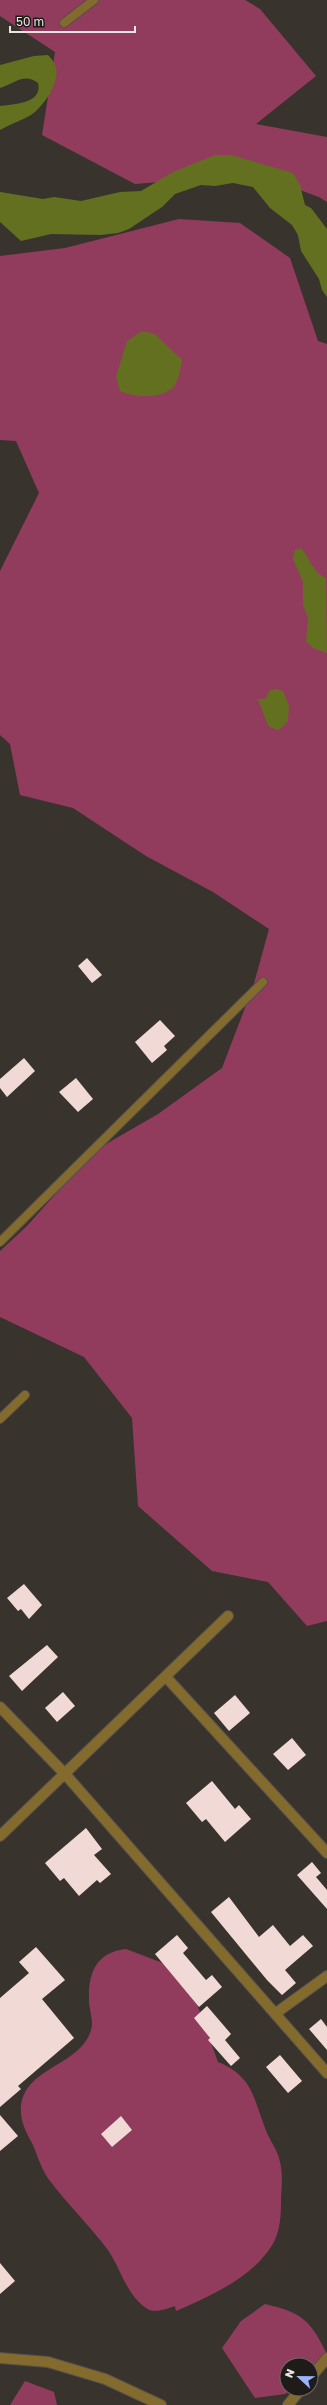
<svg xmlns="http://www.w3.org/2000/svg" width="327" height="2405" viewBox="0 0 327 2405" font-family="'Golos Text',sans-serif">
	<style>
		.green { fill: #923c5d }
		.water { fill: #637020 }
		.building { fill: #f1dad6 }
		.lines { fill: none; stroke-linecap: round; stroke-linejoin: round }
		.lane-casing { stroke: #554f4b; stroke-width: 10 }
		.street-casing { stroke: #554f4b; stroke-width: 12 }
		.lane { stroke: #836b2d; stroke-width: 8 }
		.street { stroke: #836b2d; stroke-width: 10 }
	</style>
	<rect width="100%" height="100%" fill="#39332e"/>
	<path class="green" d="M0,0H245L260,9L316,76L256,124L327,137V202L319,197L256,174L135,184L42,135L55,52L0,16Z
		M179,219L240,223L290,258L318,341L327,344V1621L307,1626L268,1582L212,1571L138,1506L132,1418L84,1357L0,1317V1251L27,1226L94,1151L158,1114L222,1068L253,987L269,929L213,892L146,856L73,808L20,795L10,744L0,735V571L39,493L16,441L0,440V256L65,248Z
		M126,1949L168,1965L190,1985L218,2062C252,2076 253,2096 265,2128C268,2138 276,2147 279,2158C283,2171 282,2184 281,2197C281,2214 281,2232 271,2247C250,2279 210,2296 176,2311L175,2306C166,2309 154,2314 146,2308C126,2294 121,2269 108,2250C90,2226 68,2205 50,2181C42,2171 38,2157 33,2145C28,2136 22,2125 21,2114C18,2067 80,2068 91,2030C94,2022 89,2009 89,2000C88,1972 97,1952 126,1949Z
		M265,2304C303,2313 310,2320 327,2354L311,2376V2365H287V2389H292L285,2394L255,2398L222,2348L241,2321Z
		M25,2381L54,2392L57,2405H10Z"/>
	<path class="water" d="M48,55C51,58 54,62 55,65C62,81 43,107 31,115C21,121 10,124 0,130V106C13,104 43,104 38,83C24,72 14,84 0,88V65L34,56Z
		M215,155H231L293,173L300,185L305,205L311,208L327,229V297L322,290L319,279L301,251L298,235L292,225L270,208L253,187L233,183L215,186L201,185L175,194L162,207L129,229L118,233L101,235L51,234L21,241L0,222V192L43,199L54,197L81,201L120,192L141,191L173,172Z
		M142,331L155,334L182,360C180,369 179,383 171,389C158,399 134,397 120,391L116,377L127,341Z
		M301,548C311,559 311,571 326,578L327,653L313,648L306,641L308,618L303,605V582L293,559L295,550Z
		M277,689L283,691L289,706L288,721L279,730L269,727C264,718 263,709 257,699H265L270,690Z"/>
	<path class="building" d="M87,958L102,975L92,983L78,966Z
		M160,1020L175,1036L164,1046L167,1050L152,1063L135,1042Z
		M24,1058L35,1071L7,1097L0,1088V1079Z
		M76,1078L93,1099L78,1112L59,1092Z
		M24,1584L42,1605L29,1619L21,1609L18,1611L7,1598Z
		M47,1645L58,1657L22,1691L9,1676Z
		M63,1692L75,1706L57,1722L45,1708Z
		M235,1695L250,1713L229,1731L214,1713Z
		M292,1738L306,1755L288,1770L273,1754Z
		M212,1781L235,1809L239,1805L251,1819L225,1842L206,1819L202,1822L186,1803Z
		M86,1828L102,1849L94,1855L111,1874L100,1883L97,1880L79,1896L64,1878L60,1881L45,1863Z
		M312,1862L321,1873L316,1877L327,1890V1909L297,1875Z
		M229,1897L259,1937L273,1925L290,1946L303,1935L313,1946L285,1970L296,1983L282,1995L267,1980L211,1912Z
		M177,1935L188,1948L183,1953L206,1980L212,1975L222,1987L199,2007L155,1954Z
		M36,1947L65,1980L42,1999L74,2038L18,2086L21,2089L0,2107V1998L29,1973L19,1962Z
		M207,2006L231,2034L225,2040L240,2058L231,2066L208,2040L210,2038L194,2018Z
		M321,2019L327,2027V2050L309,2029Z
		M280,2055L302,2081L288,2093L266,2067Z
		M0,2115L18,2136L0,2151Z
		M121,2116L132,2130L112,2147L101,2134Z
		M0,2263L15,2281L0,2294Z"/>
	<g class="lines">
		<g class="lane-casing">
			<path id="lane" d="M64,23L94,0
				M0,1242L263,982
				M0,1419L25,1395"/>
		</g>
		<g class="street-casing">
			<path id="street" d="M166,1677L327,1853
				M0,1707L65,1774L327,2073
				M0,1836L228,1616
				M276,2013L327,1976
				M0,2358L48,2362L105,2379L161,2405
				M311,2377L327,2358
				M288,2405L301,2389"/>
		</g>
		<use href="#lane" class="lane"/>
		<use href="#street" class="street"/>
	</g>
	<g transform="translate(299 2377) rotate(292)"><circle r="19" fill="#1e1b19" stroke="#6f6b69"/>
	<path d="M0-3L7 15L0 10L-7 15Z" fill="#9bb5fd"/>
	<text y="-6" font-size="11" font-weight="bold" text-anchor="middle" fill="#e8e4e1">N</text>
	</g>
	<path d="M10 26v6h125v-6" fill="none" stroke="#e8e4e1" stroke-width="2"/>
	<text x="16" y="26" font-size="12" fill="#e8e4e1" stroke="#1e1b19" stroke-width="3" paint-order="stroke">50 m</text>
</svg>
